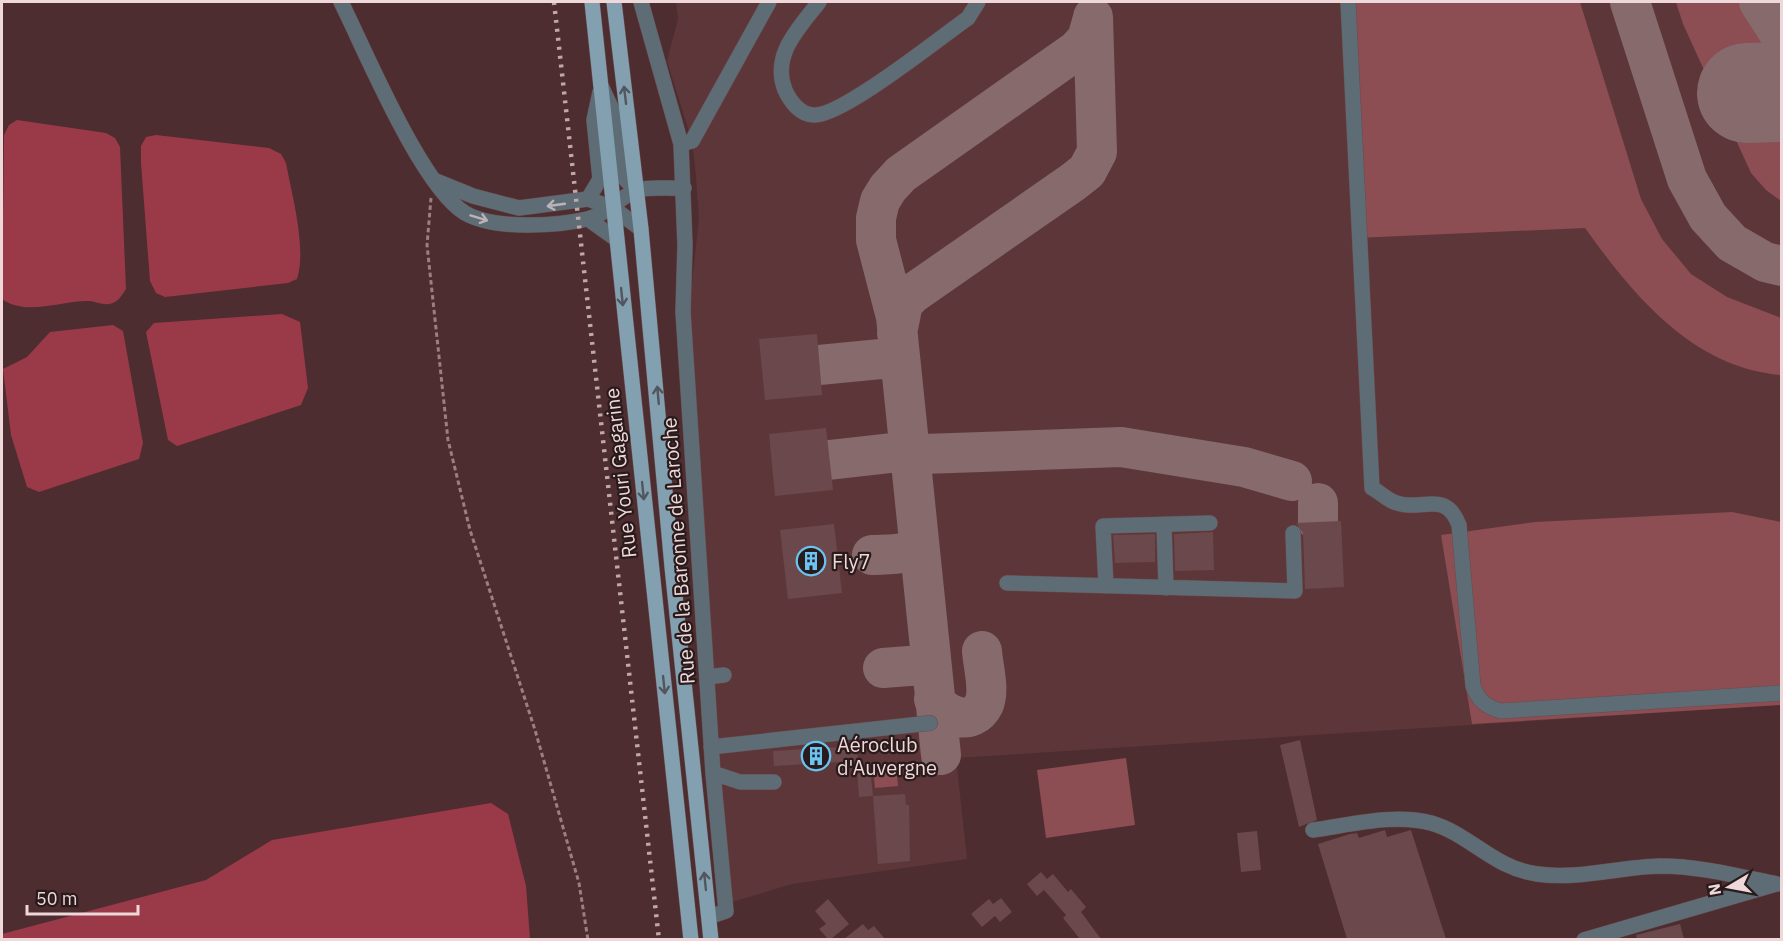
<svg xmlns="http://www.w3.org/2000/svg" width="1783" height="941" viewBox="0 0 1783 941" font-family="'IBM Plex Sans',sans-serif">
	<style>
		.built { fill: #5d3639 }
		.green { fill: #8c4d53 }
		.water { fill: #9a3a48 }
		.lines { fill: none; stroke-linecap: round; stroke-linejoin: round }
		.taxiway { stroke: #866a6c; stroke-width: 40 }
		.runway { stroke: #866a6c; stroke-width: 100 }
		.building { fill: #6b484b }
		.minor-casing { stroke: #6a4c4e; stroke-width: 16 }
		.major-casing { stroke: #6a4c4e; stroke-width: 16 }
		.path { stroke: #9b7f81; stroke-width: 3; stroke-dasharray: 4.5 3; stroke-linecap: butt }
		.minor { stroke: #5e6d75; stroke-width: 15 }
		.major { stroke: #83a0b0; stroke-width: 15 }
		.rail { stroke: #c0a7a9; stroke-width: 4.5; stroke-dasharray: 3 6; stroke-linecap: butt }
		.oneway { stroke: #52565e }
		.oneway2 { stroke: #bcb3b6 }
		.labels { text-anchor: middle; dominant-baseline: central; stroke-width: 4.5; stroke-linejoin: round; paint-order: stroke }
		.street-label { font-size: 20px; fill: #eed8d9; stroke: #291a1b }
		.poi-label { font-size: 20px; fill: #eed8d9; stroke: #291a1b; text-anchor: start }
	</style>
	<rect width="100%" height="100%" fill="#4d2d30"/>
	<path class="built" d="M676,2H1781V705L956,758L967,859L792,884L732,902L719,773L689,312L699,218L696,176L692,141L667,61L678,19Z"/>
	<path class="green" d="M1343,2H1580L1641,199L1662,239L1691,274L1727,297L1781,318V375C1693,368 1633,295 1585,228L1356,238Z
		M1676,2H1781V201L1766,190L1751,173L1683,24Z
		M1732,512L1781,522V705L1472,724L1441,535L1535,522Z
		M1126,758L1135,825L1046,838L1037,770Z
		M892,765L897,774L898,786L875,788L873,767Z"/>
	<path class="water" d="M17,120L106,133L115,138L120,147L126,289C122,295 118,303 109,304C103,305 96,302 90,301C61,300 28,317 2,299L4,135L9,125Z
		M156,135L269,148L281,154L286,163C292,195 307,249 297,279L288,283L165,297L156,293L150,281L141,163V146L146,137Z
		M282,314L300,322L308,388L301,405L177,446L168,440L146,332L154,323Z
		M113,325L123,331L143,443L139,459L39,492L27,487L11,435L3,369L27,357L50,332Z
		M491,803L508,814L526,886L530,939H2V934L206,880L272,840Z"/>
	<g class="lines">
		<path class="taxiway" d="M1630,2L1687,179L1708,217L1732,243L1765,262L1782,266
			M1759,2L1782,38
			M897,333L903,303L912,294L1073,182L1087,171L1097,152L1093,17
			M819,365L891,358L901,367
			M908,440L914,450L923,454L1121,447L1244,467L1292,481
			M829,460L900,452L906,449L908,440
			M1318,503V522
			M872,555C887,554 914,557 919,541
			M883,668L922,665L930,655
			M934,699C944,716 972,728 984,704C990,690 983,666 982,651
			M941,755L896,317L876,240V218L880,201L888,188L901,174L1077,50L1087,39L1093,18"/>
		<path class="runway" d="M1747,93L1782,92"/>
	</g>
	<path class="building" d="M817,334L822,395L765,400L759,339Z
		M826,428L833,490L775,496L769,434Z
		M1341,521L1344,587L1305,589L1303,533L1296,523Z
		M834,524L842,593L788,599L780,530Z
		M1213,532L1214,570L1175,571L1174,534Z
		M1155,534V562L1115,563L1113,535Z
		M1300,740L1317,820L1299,827L1280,745Z
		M856,741L858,761L774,766L773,751L839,747L838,743Z
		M870,768L873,796L859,797L857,769Z
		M905,794L906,805H909L910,861L878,864L873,796Z
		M1385,830L1387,837L1411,830L1446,939H1347L1318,844L1350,834L1357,833L1359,838Z
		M1257,831L1261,870L1241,872L1237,833Z
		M1041,872L1047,879L1053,874L1068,892L1071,889L1086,907L1081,912L1101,939H1080L1063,918L1066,915L1044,890L1037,896L1027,884Z
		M1001,898L1012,912L1000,922L995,916L982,927L971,914L989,899L993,904Z
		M828,899L849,924L831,939H828L819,929L826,924L815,911Z
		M863,924L868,930L874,926L885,939H844Z
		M1680,924L1684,939H1637L1636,935Z"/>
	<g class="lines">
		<g class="minor-casing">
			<path id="minor" d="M341,2C366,52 421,186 465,213C494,230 556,226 587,219C607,215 624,193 638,190C651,186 669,189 684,188
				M641,2L681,144L685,245L683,312L713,773L726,911L709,917
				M819,2C799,28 771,55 785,90C790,101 800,115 814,115C841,117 941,37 968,18L978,2
				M1348,2L1372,488C1380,492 1388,501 1397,503C1422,512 1445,489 1459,525L1473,686C1478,700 1486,707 1501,711L1782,693
				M602,88L616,118L622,176L636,190
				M681,144L692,141L769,2
				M436,181L473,196L519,208L588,199L613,208L641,229
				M588,199L600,179L594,120L600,92
				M588,219L616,239
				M1164,525L1166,588
				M1007,583L1295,591L1293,533
				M1106,586L1103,526L1210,523
				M707,677L724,675
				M711,747L930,723
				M713,773L740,782H774
				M1313,830C1350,825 1395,813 1431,823C1470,834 1493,868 1537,874C1578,880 1619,867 1660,866C1699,866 1738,876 1777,884
				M1584,940L1776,884"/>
		</g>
		<g class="major-casing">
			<path id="major" d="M592,2L691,940
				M614,2L641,229L672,567L711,940"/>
		</g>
		<path class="path" d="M431,198L427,245L448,440L470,530L535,730L579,883L588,940"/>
		<use href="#minor" class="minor"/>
		<use href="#major" class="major"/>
		<path class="rail" d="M554,2L659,940"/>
	</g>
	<defs><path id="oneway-shaft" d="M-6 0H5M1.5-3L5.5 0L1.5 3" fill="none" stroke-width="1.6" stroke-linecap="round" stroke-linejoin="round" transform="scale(1.5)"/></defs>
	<g class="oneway">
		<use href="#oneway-shaft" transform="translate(625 95) rotate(-97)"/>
		<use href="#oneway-shaft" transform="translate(622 297) rotate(84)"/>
		<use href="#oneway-shaft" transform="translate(658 395) rotate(-95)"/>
		<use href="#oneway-shaft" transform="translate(643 491) rotate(84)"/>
		<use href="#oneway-shaft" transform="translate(664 685) rotate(84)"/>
		<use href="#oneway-shaft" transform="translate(705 881) rotate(-96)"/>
	</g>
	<g class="oneway2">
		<use href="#oneway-shaft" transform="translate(556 205) rotate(172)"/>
		<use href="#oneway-shaft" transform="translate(479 218) rotate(17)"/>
	</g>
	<defs>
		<g id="building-ring" transform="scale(1.5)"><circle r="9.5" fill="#291a1b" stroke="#6ac3f1" stroke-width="1.5"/><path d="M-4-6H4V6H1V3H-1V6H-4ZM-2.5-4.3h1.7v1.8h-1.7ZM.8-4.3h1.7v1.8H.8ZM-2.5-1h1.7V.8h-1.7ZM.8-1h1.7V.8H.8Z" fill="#6ac3f1"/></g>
	</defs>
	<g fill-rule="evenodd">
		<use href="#building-ring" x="811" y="561"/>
		<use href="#building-ring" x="816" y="756"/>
	</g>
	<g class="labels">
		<g class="street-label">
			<text transform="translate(620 473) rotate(-96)">Rue Youri Gagarine</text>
			<text transform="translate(678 551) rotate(-94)">Rue de la Baronne de Laroche</text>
		</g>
		<g class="poi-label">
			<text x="832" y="561">Fly7</text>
			<text x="837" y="744">Aéroclub<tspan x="837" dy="23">d'Auvergne</tspan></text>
		</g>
	</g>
	<rect width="1783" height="941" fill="none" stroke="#eed8d9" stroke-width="6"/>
	<g transform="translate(1729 887) rotate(260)" stroke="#291a1b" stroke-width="4.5" paint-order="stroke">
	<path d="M0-4.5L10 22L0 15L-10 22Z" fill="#eed8d9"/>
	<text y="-9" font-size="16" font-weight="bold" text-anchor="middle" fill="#eed8d9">N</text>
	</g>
	<path d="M27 905v9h111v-9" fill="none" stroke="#eed8d9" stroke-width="3"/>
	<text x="36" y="905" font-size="18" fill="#eed8d9" stroke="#291a1b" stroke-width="4.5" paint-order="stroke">50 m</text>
</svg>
